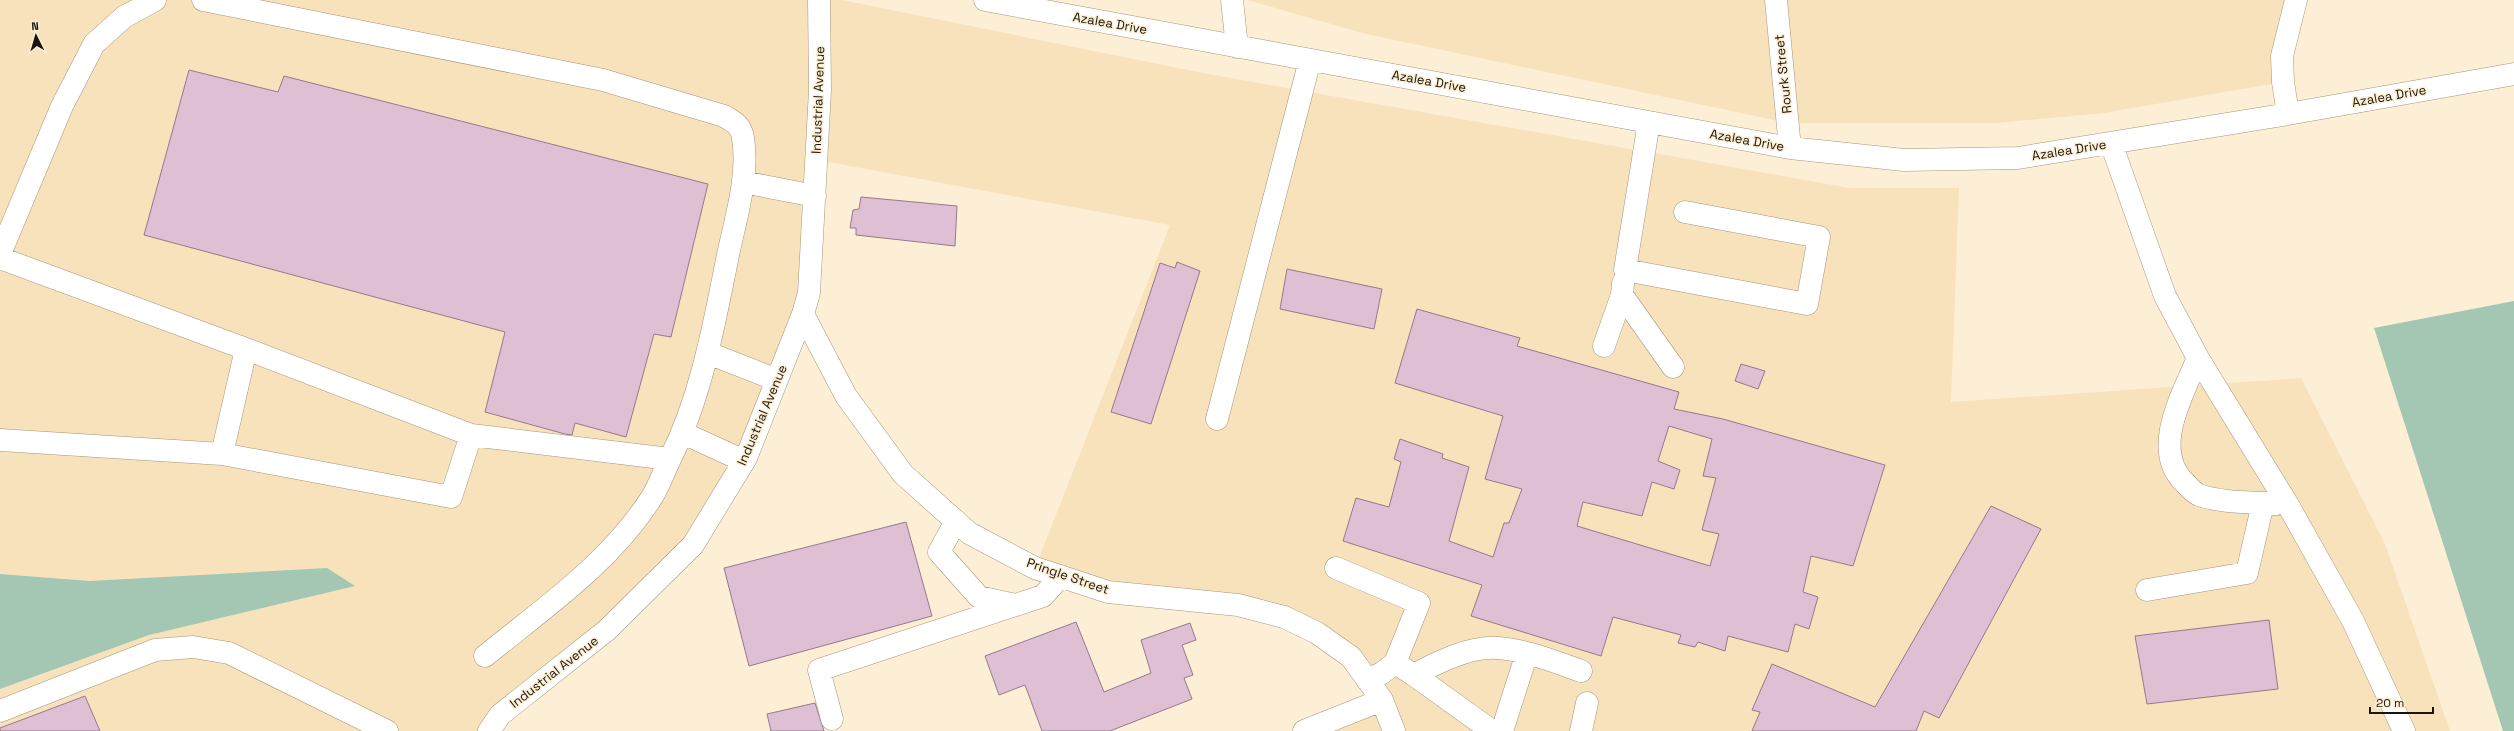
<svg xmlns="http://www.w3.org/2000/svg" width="2514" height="731" viewBox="0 0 2514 731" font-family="'Space Grotesk',sans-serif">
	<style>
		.built { fill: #f7e2bc }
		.forest { fill: #a3c7b2 }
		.building { fill: #debfd3; stroke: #96798c; fill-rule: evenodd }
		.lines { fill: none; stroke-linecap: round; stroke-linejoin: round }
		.minor-casing { stroke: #a59579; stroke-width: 23 }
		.minor { stroke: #fff; stroke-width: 22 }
		.labels { text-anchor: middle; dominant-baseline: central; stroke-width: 3; stroke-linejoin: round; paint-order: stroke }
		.street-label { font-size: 13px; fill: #1b150a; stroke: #fdefd6 }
	</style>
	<rect width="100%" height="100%" fill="#fdefd6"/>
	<path class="built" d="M0,0H842L1208,74L1850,188H1959L1951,402L2301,378L2385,544L2450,731H1304L1382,700L1317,633L1035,568L1170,225L817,160L803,314L693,545L489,731H0V689L149,635L188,624L90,581L0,574Z
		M1247,0H2296L2283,82L2104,113L1996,123H1788L1366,34Z"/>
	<path class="forest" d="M2514,301V731H2503L2374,328Z
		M327,568L355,586L149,635L0,689V574L90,581Z"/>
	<path class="building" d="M189,70L278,92L284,76L708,184L671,337L654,334L626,437L575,423L572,435L565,434L485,412L505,332L144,235Z
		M861,197L957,206L955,246L856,235V228H850L853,210L859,209Z
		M1177,262L1200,271L1151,424L1111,412L1160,263L1175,268Z
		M1287,269L1382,289L1374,329L1280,309Z
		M1417,309L1520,338L1517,346L1679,392L1674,409L1723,419L1885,465L1853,566L1811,556L1803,592L1818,597L1809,629L1795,624L1788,652L1728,636L1725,651L1698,642L1695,647L1678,643L1681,635L1613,617L1601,656L1471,616L1482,585L1343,541L1356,498L1389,507L1401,462L1394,459L1400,439L1443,454L1442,458L1469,467L1449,541L1493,557L1504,523H1509L1522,489L1485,479L1503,416L1395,383ZM1669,426L1712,439L1703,476L1716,478L1702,530L1719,534L1710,566L1577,526L1583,502L1642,516L1652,482L1674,489L1680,470L1658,461Z
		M1741,364L1765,371L1758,389L1735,381Z
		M1991,506L2041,529L1939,718L1924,711L1916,731H1752L1760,712L1752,710L1772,664L1875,707Z
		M906,522L932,616L749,666L724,568Z
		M2269,620L2278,689L2147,704L2135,636Z
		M1076,622L1104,692L1151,673L1141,640L1190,623L1196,640L1182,645L1193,675L1184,678L1192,699L1110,731H1042L1025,685L999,695L985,656Z
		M85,696L100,731H0V728Z
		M815,703L824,731H771L767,714Z"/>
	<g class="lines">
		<g class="minor-casing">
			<path id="minor" d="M985,0L1790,148L1904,160L2018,158L2288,114L2514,74
				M1232,0L1237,47
				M1776,0L1790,148
				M2288,114L2283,82L2282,56L2296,0
				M1649,122L1625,270L1807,304L1819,237L1685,212
				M2111,143L2165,296L2198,358L2288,505L2353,621L2404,731
				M743,182L815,196
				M0,254L62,106L94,44L124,17L155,0
				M0,258L246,349L471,435L670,459C702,395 714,324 728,255C736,217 749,176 743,138C741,125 734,122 724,116L603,80L203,0
				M1622,295L1673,367
				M803,314L846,396L903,474L969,533L1035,568L1108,592L1238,605L1284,617L1317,633L1351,657L1382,700L1394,731
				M1604,346L1622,295L1623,283
				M708,353L777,380
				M2198,358C2183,394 2150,450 2185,483C2189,487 2194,493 2199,495C2219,502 2242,502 2263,503
				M1217,419L1310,60
				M683,433L744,461
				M0,440L222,454L246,349
				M222,454L451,497L471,435
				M956,521L939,552L979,597L1016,605
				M1336,568L1419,603L1395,663
				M2147,590L2247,573L2263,503L2277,504
				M485,656C544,608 611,562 652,497C659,486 664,471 670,459
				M1414,675L1492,731
				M1367,680L1382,673L1395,663L1414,675C1438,662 1470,646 1498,648C1527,650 1555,662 1581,671
				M0,711L155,650L193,647L229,653L387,731
				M832,719L819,670L1043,596L1061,576
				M489,731L500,715L607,630L693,545L746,458L803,314L809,293L820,90L819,0
				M1304,731L1382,700
				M1502,731L1527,653
				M1581,731L1587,703"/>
		</g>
		<use href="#minor" class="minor"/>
	</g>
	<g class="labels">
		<g class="street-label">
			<text transform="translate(1110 23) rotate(10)">Azalea Drive</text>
			<text transform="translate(1783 74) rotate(-96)">Rourk Street</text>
			<text transform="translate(1429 81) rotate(10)">Azalea Drive</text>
			<text transform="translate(2389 96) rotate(-10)">Azalea Drive</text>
			<text transform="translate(818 100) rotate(-88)">Industrial Avenue</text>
			<text transform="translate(1747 140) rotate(10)">Azalea Drive</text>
			<text transform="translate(2069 150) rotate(-9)">Azalea Drive</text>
			<text transform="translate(762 415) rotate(-67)">Industrial Avenue</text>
			<text transform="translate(1068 576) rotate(19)">Pringle Street</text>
			<text transform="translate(554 672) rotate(-38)">Industrial Avenue</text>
		</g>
	</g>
	<g transform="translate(36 36) rotate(355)" stroke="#fdefd6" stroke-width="3" paint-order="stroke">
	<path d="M0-3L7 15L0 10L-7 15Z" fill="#1b150a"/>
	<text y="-6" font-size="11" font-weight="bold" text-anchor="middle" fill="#1b150a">N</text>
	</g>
	<path d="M2370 707v6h63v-6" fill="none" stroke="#1b150a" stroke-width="2"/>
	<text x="2376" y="707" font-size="12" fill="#1b150a" stroke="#fdefd6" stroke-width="3" paint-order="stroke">20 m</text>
</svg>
